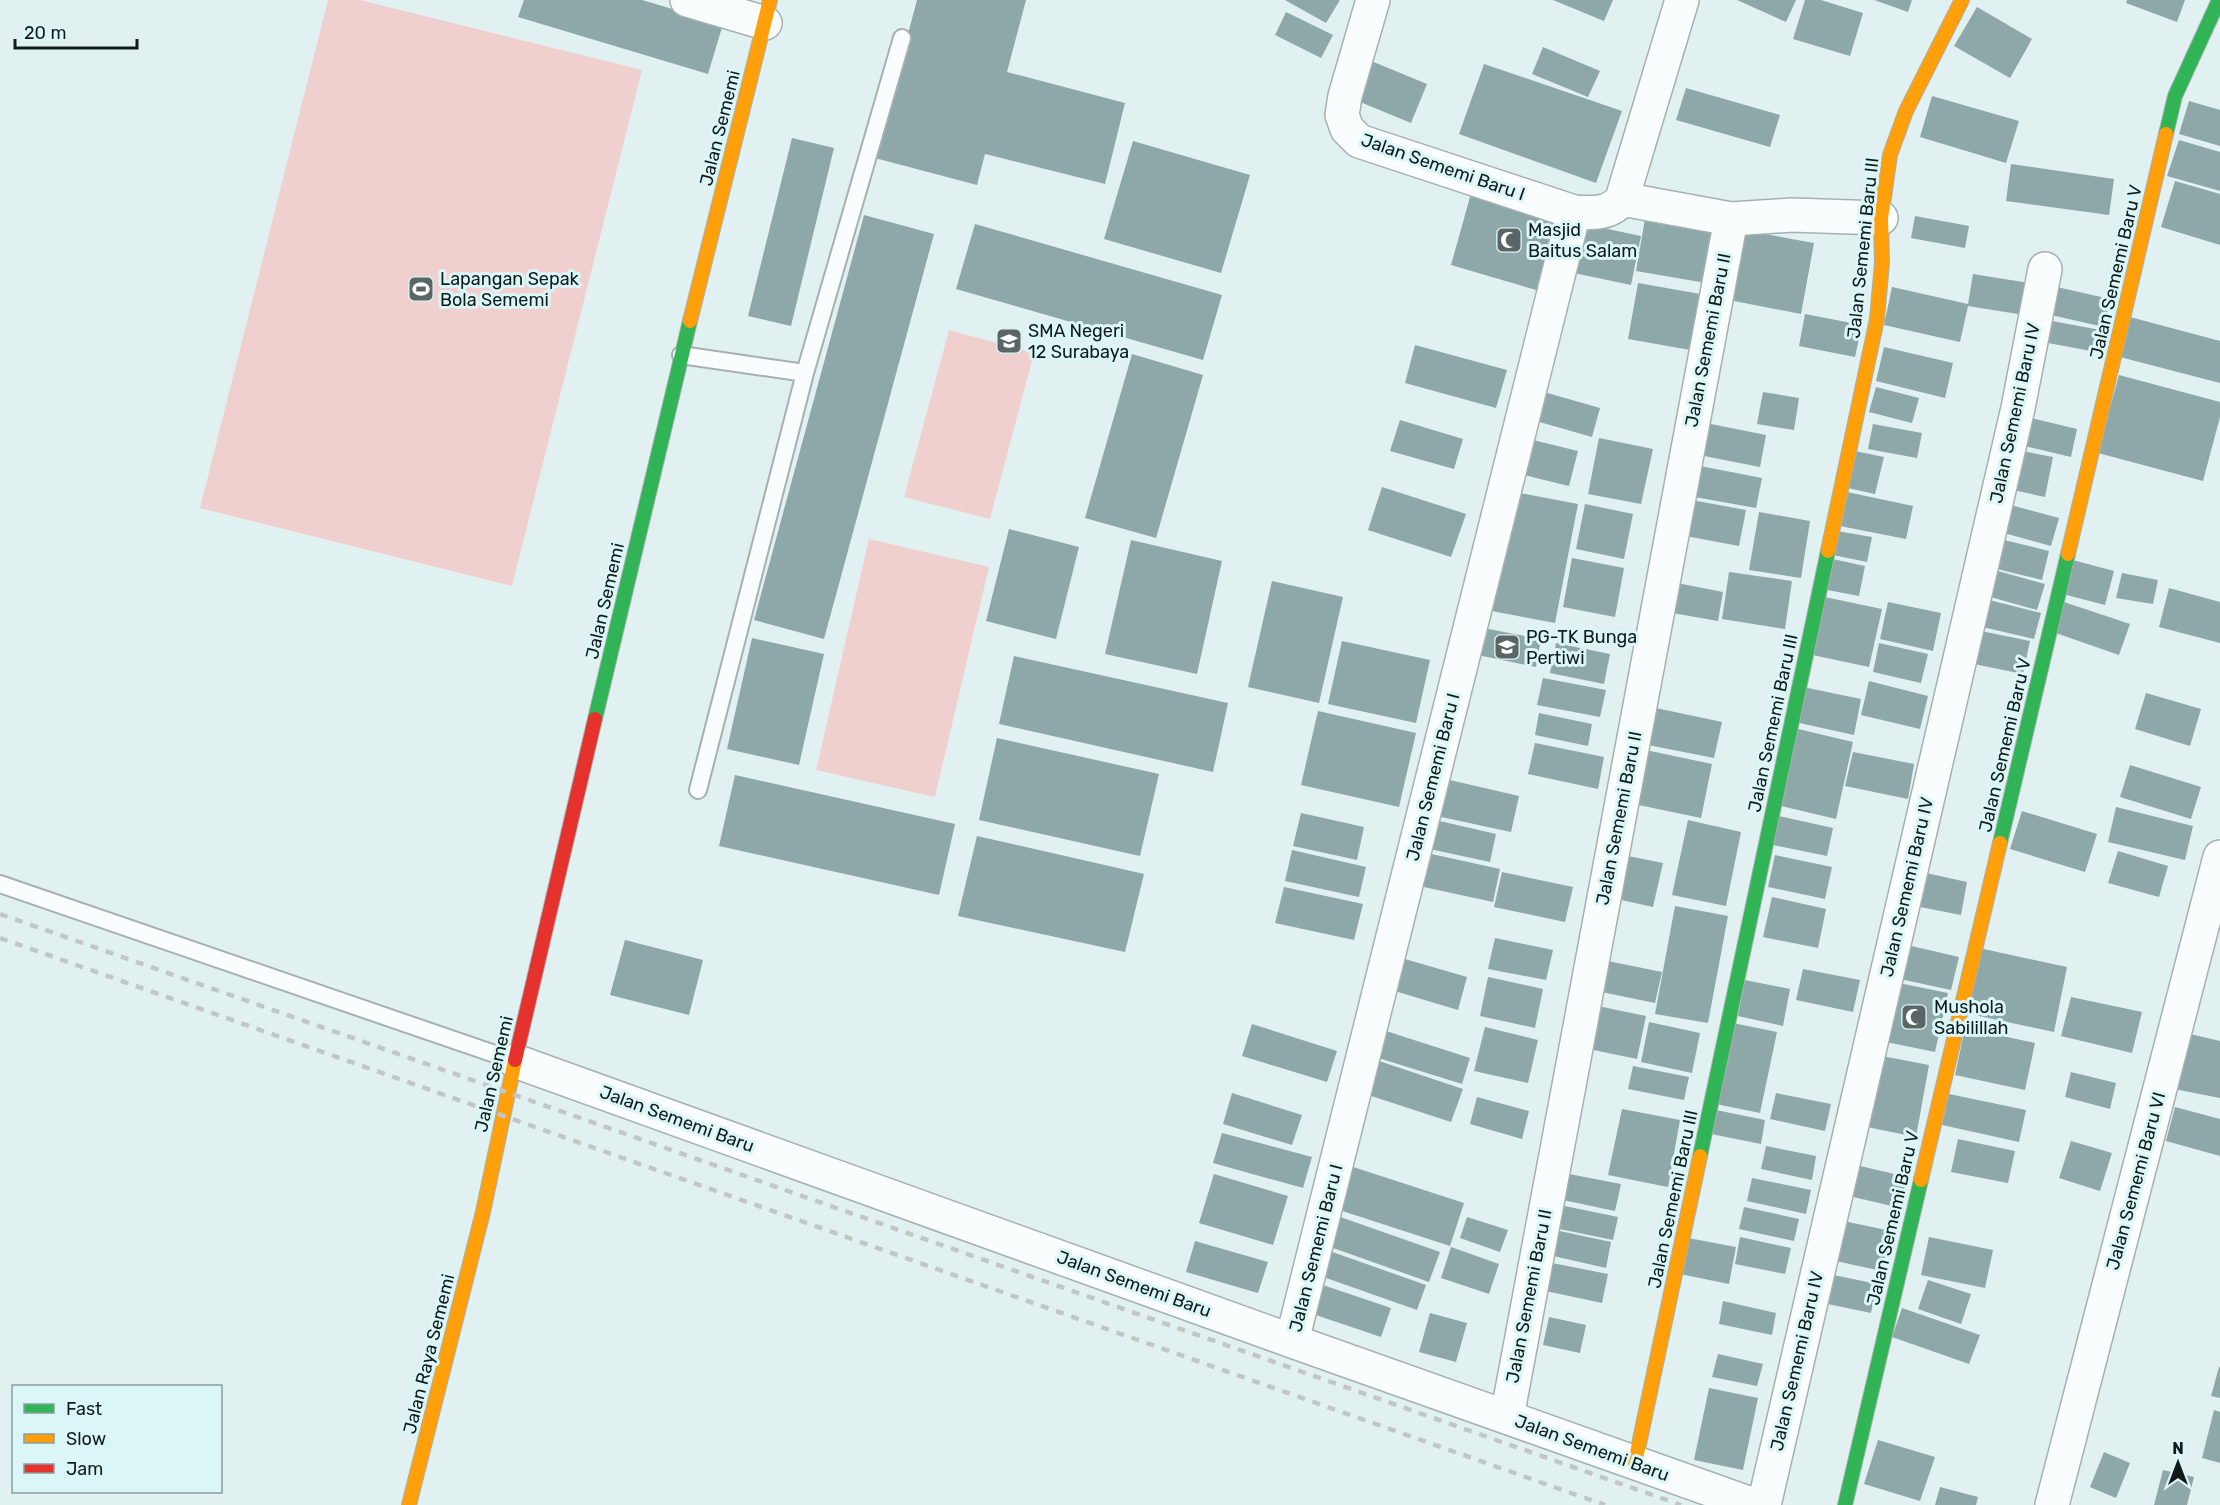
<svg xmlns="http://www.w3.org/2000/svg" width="2220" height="1505" viewBox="0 0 2220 1505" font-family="Rubik,sans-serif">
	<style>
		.green { fill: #f0d0cf }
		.building { fill: #8ea8a9 }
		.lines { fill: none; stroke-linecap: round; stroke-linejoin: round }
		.lane-casing { stroke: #a5b1b1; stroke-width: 20 }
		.street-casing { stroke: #a5b1b1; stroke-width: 36 }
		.fast-casing { stroke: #a5b1b1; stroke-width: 16 }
		.slow-casing { stroke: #a5b1b1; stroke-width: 16 }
		.jam-casing { stroke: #a5b1b1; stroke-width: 16 }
		.lane { stroke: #fafdfd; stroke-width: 16 }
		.street { stroke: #fafdfd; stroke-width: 33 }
		.fast { stroke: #30b455; stroke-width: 14 }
		.slow { stroke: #ff9f0a; stroke-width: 14 }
		.jam { stroke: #e5322d; stroke-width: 14 }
		.rail { stroke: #c2c6c6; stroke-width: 4.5; stroke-dasharray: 8 8; stroke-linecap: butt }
		.labels { text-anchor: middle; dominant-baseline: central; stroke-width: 6; stroke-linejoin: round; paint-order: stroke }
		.street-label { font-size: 18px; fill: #111b1b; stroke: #dbf6f7 }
		.poi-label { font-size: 18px; fill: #111b1b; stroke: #dbf6f7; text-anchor: start }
	</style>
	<rect width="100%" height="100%" fill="#e1f0f1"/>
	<path class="green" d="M328,0H360L642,70L512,586L200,508Z
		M949,330L1034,353L990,519L904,497Z
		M869,539L989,567L935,797L816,770Z"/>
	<path class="building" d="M524,0H642L723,24L708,74L518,17Z
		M917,0H1026L1007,72L1125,103L1105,184L985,154L977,185L875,158Z
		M1285,0H1340L1326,23Z
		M1553,0H1613L1604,21Z
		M1737,0H1796L1786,22Z
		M1805,0H1821L1863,13L1850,56L1793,39Z
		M1874,0H1912L1908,12Z
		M2127,0H2185L2177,22L2126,3Z
		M1977,7L2032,39L2010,78L1954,46Z
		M1286,12L1333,35L1321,58L1275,35Z
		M1543,47L1600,71L1588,97L1532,74Z
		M1364,58L1427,84L1411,123L1348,97Z
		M1484,64L1622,111L1596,183L1459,134Z
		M1686,88L1780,115L1770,147L1676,120Z
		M1932,96L2019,121L2006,163L1920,137Z
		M2189,101L2220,110V146L2179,134Z
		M792,138L834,148L791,326L748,316Z
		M2179,140L2220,152V191L2167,176Z
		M1133,141L1250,175L1221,273L1104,239Z
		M2011,164L2114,179L2109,215L2006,201Z
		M2175,181L2220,194V245L2161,227Z
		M1472,190L1568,215L1543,292L1451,265Z
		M1646,213L1716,225L1706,283L1636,271Z
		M864,215L934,234L824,639L754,620Z
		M1915,216L1969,226L1965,248L1911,238Z
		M975,224L1222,295L1203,360L956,289Z
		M1584,224L1641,236L1631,285L1574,273Z
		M1743,230L1814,243L1801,314L1729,300Z
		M1973,274L2029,283L2024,315L1968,306L1960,342L1884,325L1892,287L1968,304Z
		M1638,283L1706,295L1696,351L1628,339Z
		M2057,287L2110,299L2104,327L2051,315Z
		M1805,314L1862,325L1855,357L1799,346Z
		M2130,317L2220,341V383L2120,357Z
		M2052,321L2106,331L2102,353L2048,343Z
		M1415,345L1507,370L1496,408L1405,383Z
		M1884,347L1953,363L1945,398L1876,381Z
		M1132,354L1203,375L1156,538L1085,518Z
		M2119,375L2220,402V417L2203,481L2098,453Z
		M1876,387L1919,398L1912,423L1869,412Z
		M1537,390L1600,408L1592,437L1529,419Z
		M1763,392L1799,398L1794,430L1757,424Z
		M2022,416L2077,429L2071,457L2016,444Z
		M1400,420L1463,439L1454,469L1390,451Z
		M1701,422L1766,435L1760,467L1694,454Z
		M1873,424L1922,433L1917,458L1868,449Z
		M1521,437L1578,451L1569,486L1512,472Z
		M1599,438L1653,449L1641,504L1588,494Z
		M2012,449L2053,457L2045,497L2004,488Z
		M1850,450L1884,457L1875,494L1843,487Z
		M1695,465L1762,478L1756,508L1689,496Z
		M1382,487L1466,514L1451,557L1368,530Z
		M1504,490L1578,504L1555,623L1481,609Z
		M1847,492L1913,506L1906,539L1840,526Z
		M1686,499L1746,510L1739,546L1680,535Z
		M1585,504L1633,514L1624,559L1576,549Z
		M2007,504L2059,518L2051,546L2000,532Z
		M1759,512L1810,521L1801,578L1749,570Z
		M1009,529L1079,547L1056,639L986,621Z
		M1837,531L1872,537L1867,562L1833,555Z
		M2000,539L2049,551L2042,580L1993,568Z
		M1131,540L1222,561L1197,674L1105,654Z
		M1572,558L1624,568L1615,617L1563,607Z
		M1828,558L1865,566L1859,596L1822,589Z
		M2069,559L2114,571L2105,605L2059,593Z
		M1994,570L2045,584L2037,610L1987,596Z
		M1729,572L1792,581L1785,629L1722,619Z
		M2122,573L2158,580L2153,604L2116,598Z
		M1272,581L1343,597L1319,703L1248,687Z
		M1667,581L1723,592L1718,621L1661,611Z
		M2169,588L2220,602V643L2159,627Z
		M1820,596L1882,609L1869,667L1808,654Z
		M1981,598L2041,613L2034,639L1974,625Z
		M2061,601L2130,624L2119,655L2050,631Z
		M1888,602L1941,613L1933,651L1880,639Z
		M1478,627L1541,639L1536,667L1473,654Z
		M1981,631L2030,641L2023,674L1974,664Z
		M752,638L824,654L799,765L727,749Z
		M1342,641L1430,660L1416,723L1328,704Z
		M1556,643L1610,654L1604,684L1550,673Z
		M1879,643L1928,654L1921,683L1873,672Z
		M1014,656L1228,703L1213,772L999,724Z
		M1543,678L1606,690L1600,717L1537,705Z
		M1869,681L1928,696L1920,729L1861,715Z
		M1803,687L1861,699L1854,735L1795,722Z
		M2146,693L2201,709L2190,746L2135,729Z
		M1651,707L1722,722L1714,758L1643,744Z
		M1318,711L1416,733L1399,807L1301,785Z
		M1539,713L1592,724L1588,746L1535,735Z
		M1794,728L1853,742L1836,819L1777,805Z
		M997,738L1159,774L1140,856L979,820Z
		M1535,743L1604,757L1598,789L1528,774Z
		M1641,749L1712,764L1701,818L1629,803Z
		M1853,752L1914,764L1908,799L1845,786Z
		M2130,765L2201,787L2191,819L2120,797Z
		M735,775L955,824L939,895L719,846Z
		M1441,778L1519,796L1511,832L1432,815Z
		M2116,807L2193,826L2185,860L2108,842Z
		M2022,811L2097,834L2085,872L2010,849Z
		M1301,813L1364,827L1357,860L1293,846Z
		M1779,816L1833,828L1827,856L1773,845Z
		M1431,819L1496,834L1490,862L1425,848Z
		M1688,820L1741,832L1726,906L1672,895Z
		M977,836L1144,874L1125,952L958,916Z
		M1292,850L1366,867L1359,897L1285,881Z
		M2118,851L2168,866L2159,897L2108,883Z
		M1427,853L1500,869L1493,902L1419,886Z
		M1618,854L1663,863L1653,907L1608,897Z
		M1775,855L1832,867L1825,899L1768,887Z
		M1917,871L1967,882L1961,915L1910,905Z
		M1502,872L1573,887L1565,922L1494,907Z
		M1284,887L1363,904L1354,940L1275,923Z
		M1772,897L1826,909L1818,948L1763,937Z
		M1675,906L1728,916L1708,1023L1655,1014Z
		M1495,938L1553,950L1546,980L1488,969Z
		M625,940L703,960L689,1015L610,995Z
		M1907,945L1959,957L1951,990L1900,979Z
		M1979,948L2067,967L2054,1032L1965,1013Z
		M1398,957L1467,977L1458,1010L1388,989Z
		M1598,959L1662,972L1655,1003L1592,990Z
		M1803,969L1860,980L1853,1012L1796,1000Z
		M1488,977L1543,989L1535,1028L1480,1016Z
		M1745,980L1790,989L1783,1026L1738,1016Z
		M1894,982L1948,993L1935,1052L1881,1041Z
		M2071,997L2142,1012L2132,1053L2061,1036Z
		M1588,1004L1646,1016L1637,1059L1579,1047Z
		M1649,1022L1700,1033L1692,1073L1641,1062Z
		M1733,1023L1777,1032L1760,1113L1716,1104Z
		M1252,1024L1337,1051L1327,1082L1242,1056Z
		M1485,1027L1538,1040L1528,1083L1474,1071Z
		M1965,1028L2035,1043L2025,1090L1955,1075Z
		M1380,1029L1470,1058L1462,1084L1372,1056Z
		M2182,1032L2220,1041V1098L2169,1088Z
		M1882,1056L1929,1065L1916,1137L1867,1127Z
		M1367,1057L1463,1089L1451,1122L1356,1091Z
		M1633,1066L1689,1077L1684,1100L1628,1089Z
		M2071,1072L2116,1083L2110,1109L2065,1097Z
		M1232,1093L1302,1115L1292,1145L1223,1124Z
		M1776,1093L1831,1104L1825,1131L1770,1119Z
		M1949,1094L2026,1110L2019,1142L1942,1125Z
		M1477,1097L1529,1111L1522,1139L1470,1124Z
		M2175,1107L2220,1119V1156L2166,1141Z
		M1622,1109L1680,1120L1668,1187L1608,1175Z
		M1716,1110L1765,1120L1761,1144L1711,1134Z
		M1222,1133L1312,1157L1303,1188L1213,1163Z
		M1958,1139L2015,1151L2008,1183L1951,1172Z
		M2071,1141L2112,1153L2100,1191L2059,1178Z
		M1766,1146L1816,1156L1812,1180L1761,1169Z
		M1341,1163L1464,1203L1450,1246L1327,1206Z
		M1852,1164L1907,1177L1900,1208L1845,1195Z
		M1214,1174L1288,1196L1273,1245L1199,1223Z
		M1569,1174L1621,1184L1615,1211L1563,1200Z
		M1752,1178L1811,1190L1806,1214L1747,1201Z
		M1555,1204L1618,1217L1613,1240L1550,1227Z
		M1744,1207L1799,1219L1794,1241L1739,1229Z
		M1329,1213L1440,1252L1429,1282L1319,1243Z
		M1467,1217L1508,1230L1500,1252L1460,1238Z
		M1839,1220L1891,1231L1882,1271L1831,1260Z
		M1555,1230L1611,1242L1606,1268L1549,1255Z
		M1740,1237L1791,1248L1785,1274L1735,1264Z
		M1929,1237L1993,1250L1985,1288L1921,1275Z
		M1688,1238L1736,1247L1729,1284L1680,1274Z
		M1195,1241L1268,1262L1258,1293L1186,1272Z
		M1451,1247L1499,1264L1489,1294L1441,1278Z
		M1321,1248L1426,1285L1417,1310L1312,1273Z
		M1547,1262L1608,1274L1602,1303L1541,1290Z
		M1824,1273L1877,1284L1871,1313L1818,1302Z
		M1928,1280L1971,1294L1961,1324L1918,1309Z
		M1311,1281L1391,1308L1381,1337L1301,1310Z
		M1723,1301L1776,1313L1772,1335L1719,1324Z
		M1902,1308L1980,1335L1969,1364L1892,1337Z
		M1430,1313L1467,1323L1456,1362L1419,1352Z
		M1549,1317L1586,1325L1580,1353L1543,1345Z
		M1718,1354L1763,1364L1757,1386L1712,1377Z
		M2219,1367H2220V1398L2211,1396Z
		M1709,1388L1758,1398L1743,1470L1694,1460Z
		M2214,1410L2220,1412V1463L2202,1458Z
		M1878,1440L1935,1457L1920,1501L1864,1484Z
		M2104,1452L2130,1463L2116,1498L2090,1487Z
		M2163,1470L2194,1477L2187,1505H2154Z
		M1940,1487L1978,1497L1976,1505H1935Z"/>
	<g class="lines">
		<g class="lane-casing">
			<path id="lane" d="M681,355L805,373L902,38
				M698,790L805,373
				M0,884L515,1061"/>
		</g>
		<g class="street-casing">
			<path id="street" d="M687,0L765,23
				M1373,0L1345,96L1342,115L1347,129L1359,141L1574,212C1591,213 1610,215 1622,199L1682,0
				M1622,199L1731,219L1792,215L1881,218
				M515,1061L1292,1341L1754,1505
				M1292,1341L1574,212
				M1507,1417L1731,219
				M1764,1505L2018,408L2045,269
				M2052,1505L2220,857"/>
		</g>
		<g class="fast-casing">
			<path id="fast" d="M2166,134L2175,96L2219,0
				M595,719L690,321
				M2000,843L2068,554
				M1700,1156L1828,551
				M1845,1505L1921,1180"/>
		</g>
		<g class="slow-casing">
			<path id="slow" d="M690,321L770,0
				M1828,551L1877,319L1882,263L1881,218L1890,155L1906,111L1962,0
				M2068,554L2166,134
				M1921,1180L2000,843
				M1635,1463L1700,1156
				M409,1505L483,1212L515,1060"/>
		</g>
		<g class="jam-casing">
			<path id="jam" d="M515,1060L595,719"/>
		</g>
		<use href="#lane" class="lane"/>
		<use href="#street" class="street"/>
		<use href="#fast" class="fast"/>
		<use href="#slow" class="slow"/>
		<use href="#jam" class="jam"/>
		<path class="rail" d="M0,914L1681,1505
			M0,938L1605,1505"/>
	</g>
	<defs>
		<g id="mosque-square" transform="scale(1.35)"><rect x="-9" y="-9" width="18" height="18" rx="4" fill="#5a6666" stroke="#dbf6f7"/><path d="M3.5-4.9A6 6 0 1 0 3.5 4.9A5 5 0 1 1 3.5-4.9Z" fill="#fff"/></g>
		<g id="stadium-square" transform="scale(1.35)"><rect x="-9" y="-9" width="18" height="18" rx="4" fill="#5a6666" stroke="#dbf6f7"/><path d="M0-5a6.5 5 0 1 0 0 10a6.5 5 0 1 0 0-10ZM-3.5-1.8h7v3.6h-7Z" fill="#fff"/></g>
		<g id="school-square" transform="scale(1.35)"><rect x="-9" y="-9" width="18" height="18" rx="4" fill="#5a6666" stroke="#dbf6f7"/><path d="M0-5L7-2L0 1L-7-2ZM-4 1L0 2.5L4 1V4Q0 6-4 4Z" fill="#fff"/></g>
	</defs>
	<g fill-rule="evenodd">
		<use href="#mosque-square" x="1509" y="240"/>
		<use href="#stadium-square" x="421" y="289"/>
		<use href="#school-square" x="1009" y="341"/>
		<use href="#school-square" x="1507" y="647"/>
		<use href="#mosque-square" x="1914" y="1017"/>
	</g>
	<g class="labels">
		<g class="street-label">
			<text transform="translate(720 128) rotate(-76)">Jalan Sememi</text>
			<text transform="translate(1443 167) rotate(19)">Jalan Sememi Baru I</text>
			<text transform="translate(1863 248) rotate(-84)">Jalan Sememi Baru III</text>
			<text transform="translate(2116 272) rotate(-77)">Jalan Sememi Baru V</text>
			<text transform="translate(1708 340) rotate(-79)">Jalan Sememi Baru II</text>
			<text transform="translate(2015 413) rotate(-78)">Jalan Sememi Baru IV</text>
			<text transform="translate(605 601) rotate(-77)">Jalan Sememi</text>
			<text transform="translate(1773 723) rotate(-78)">Jalan Sememi Baru III</text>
			<text transform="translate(2005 745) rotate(-77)">Jalan Sememi Baru V</text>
			<text transform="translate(1433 777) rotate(-76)">Jalan Sememi Baru I</text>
			<text transform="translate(1619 818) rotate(-79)">Jalan Sememi Baru II</text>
			<text transform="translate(1907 887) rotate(-77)">Jalan Sememi Baru IV</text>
			<text transform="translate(494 1074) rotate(-77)">Jalan Sememi</text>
			<text transform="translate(677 1119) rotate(20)">Jalan Sememi Baru</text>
			<text transform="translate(2136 1181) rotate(-75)">Jalan Sememi Baru VI</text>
			<text transform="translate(1673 1199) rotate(-78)">Jalan Sememi Baru III</text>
			<text transform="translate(1893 1218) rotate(-77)">Jalan Sememi Baru V</text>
			<text transform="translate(1316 1248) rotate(-76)">Jalan Sememi Baru I</text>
			<text transform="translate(1134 1284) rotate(20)">Jalan Sememi Baru</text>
			<text transform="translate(1529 1296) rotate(-79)">Jalan Sememi Baru II</text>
			<text transform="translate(429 1354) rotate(-76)">Jalan Raya Sememi</text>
			<text transform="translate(1797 1361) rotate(-77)">Jalan Sememi Baru IV</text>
			<text transform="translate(1592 1448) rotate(20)">Jalan Sememi Baru</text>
		</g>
		<g class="poi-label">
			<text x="1528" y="230">Masjid<tspan x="1528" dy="21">Baitus Salam</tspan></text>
			<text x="440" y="279">Lapangan Sepak<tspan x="440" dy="21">Bola Sememi</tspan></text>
			<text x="1028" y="331">SMA Negeri<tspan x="1028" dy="21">12 Surabaya</tspan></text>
			<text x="1526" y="637">PG-TK Bunga<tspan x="1526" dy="21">Pertiwi</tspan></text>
			<text x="1934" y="1007">Mushola<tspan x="1934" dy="21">Sabilillah</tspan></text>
		</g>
	</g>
	<rect x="12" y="1385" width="210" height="108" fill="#dbf6f7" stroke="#8a9e9f" stroke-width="1.5"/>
	<rect x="24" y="1404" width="30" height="9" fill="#30b455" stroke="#8a9e9f" stroke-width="1.5"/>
	<text x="66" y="1415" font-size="18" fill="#111b1b">Fast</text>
	<rect x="24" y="1434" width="30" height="9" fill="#ff9f0a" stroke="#8a9e9f" stroke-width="1.5"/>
	<text x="66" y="1445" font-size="18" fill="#111b1b">Slow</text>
	<rect x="24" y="1464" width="30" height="9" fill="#e5322d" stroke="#8a9e9f" stroke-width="1.5"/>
	<text x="66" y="1475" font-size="18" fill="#111b1b">Jam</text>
	<g transform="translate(2178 1463)" stroke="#dbf6f7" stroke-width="4.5" paint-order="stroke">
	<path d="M0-4.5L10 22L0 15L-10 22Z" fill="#111b1b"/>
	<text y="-9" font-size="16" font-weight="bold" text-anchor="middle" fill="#111b1b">N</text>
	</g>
	<path d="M15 39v9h122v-9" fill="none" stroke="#111b1b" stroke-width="3"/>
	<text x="24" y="39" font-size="18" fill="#111b1b" stroke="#dbf6f7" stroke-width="4.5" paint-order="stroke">20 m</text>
</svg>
